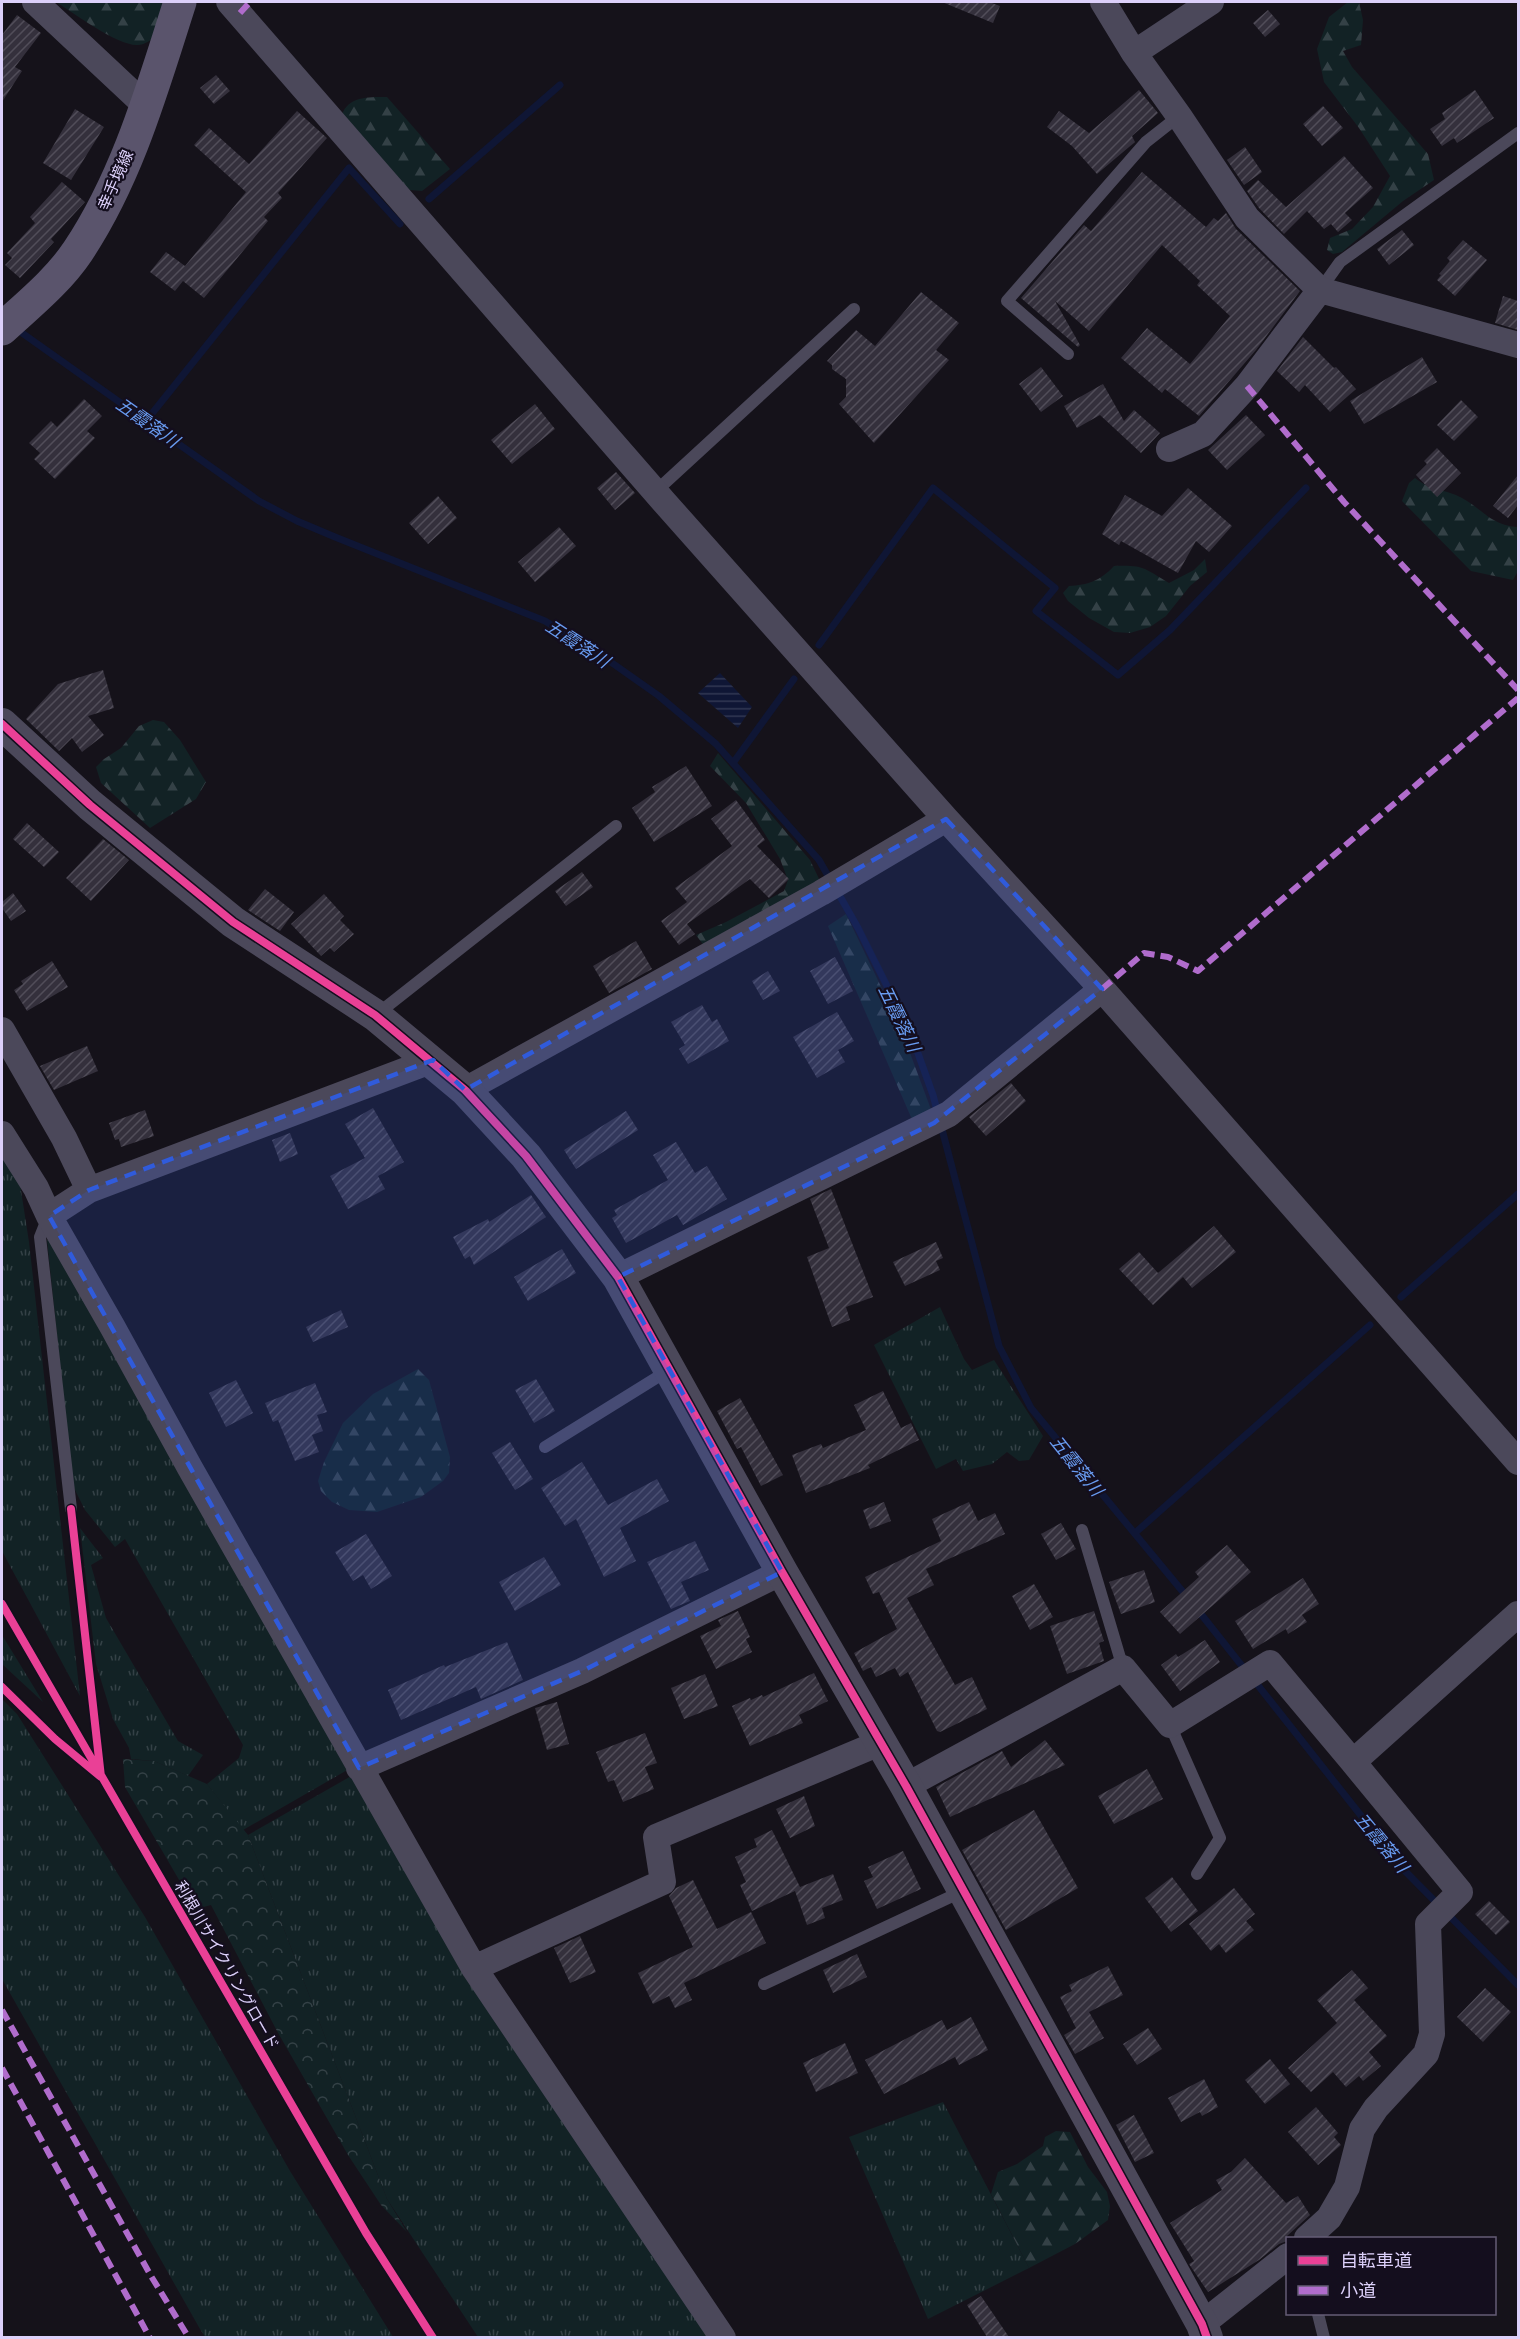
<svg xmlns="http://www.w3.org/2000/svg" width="1520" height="2339" viewBox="0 0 1520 2339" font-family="Ubuntu,'Noto Sans JP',sans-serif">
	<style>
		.grass { fill: url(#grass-tufts) }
		.forest { fill: url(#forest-firs) }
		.park { fill: url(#park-crowns) }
		.water { fill: url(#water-rules) }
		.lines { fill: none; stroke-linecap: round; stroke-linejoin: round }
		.stream { stroke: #0f1635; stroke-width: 7 }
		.building { fill: url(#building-hatch) }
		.service { stroke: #4b485a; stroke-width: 12 }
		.minor { stroke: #4b485a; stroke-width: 26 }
		.tertiary { stroke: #4b485a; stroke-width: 32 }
		.secondary { stroke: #5a546c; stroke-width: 33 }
		.quiet { stroke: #b06ccc; stroke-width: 6; stroke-dasharray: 12 6; stroke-linecap: butt }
		.cycleway-casing { stroke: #140e1e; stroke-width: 11 }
		.cycleway { stroke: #ea4096; stroke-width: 8 }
		.marked { fill: #305bdb; fill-opacity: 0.2; stroke: #305bdb; stroke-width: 4.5; stroke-dasharray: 12 8; stroke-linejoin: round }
		.labels { text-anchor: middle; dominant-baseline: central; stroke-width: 4.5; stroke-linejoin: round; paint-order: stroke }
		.street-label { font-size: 16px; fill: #dcd0fa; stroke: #140e1e }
		.water-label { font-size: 18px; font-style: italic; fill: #689bf0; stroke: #140e1e }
	</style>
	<defs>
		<pattern id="grass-tufts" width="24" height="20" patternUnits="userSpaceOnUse" patternTransform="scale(1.5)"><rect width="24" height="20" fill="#122225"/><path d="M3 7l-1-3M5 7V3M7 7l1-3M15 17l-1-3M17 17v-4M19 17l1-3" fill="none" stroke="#344146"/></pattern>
		<pattern id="forest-firs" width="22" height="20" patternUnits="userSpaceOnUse" patternTransform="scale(1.5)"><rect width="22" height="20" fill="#122225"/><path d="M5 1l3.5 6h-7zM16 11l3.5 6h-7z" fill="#344146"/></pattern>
		<pattern id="park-crowns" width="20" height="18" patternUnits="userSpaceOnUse" patternTransform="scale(1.5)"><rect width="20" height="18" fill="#122225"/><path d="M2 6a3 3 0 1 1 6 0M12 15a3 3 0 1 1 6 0" fill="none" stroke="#344146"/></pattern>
		<pattern id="water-rules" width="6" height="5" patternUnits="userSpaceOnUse" patternTransform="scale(1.5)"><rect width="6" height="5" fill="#0f1635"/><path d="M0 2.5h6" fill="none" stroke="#313753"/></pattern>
		<pattern id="building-hatch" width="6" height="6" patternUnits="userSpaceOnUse" patternTransform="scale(1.5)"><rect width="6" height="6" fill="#34303c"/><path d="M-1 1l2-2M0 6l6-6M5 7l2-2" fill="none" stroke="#514d59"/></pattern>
	</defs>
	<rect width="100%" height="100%" fill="#15121a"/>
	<path class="grass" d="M2,1156L20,1184L29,1242L80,1696L2,1551Z
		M47,1240H52L349,1769L243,1830L207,1784L239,1758L243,1745L125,1539L115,1547L85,1510L73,1486Z
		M940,1307L964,1359L972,1370L994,1360L1043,1436L1029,1460L1019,1461L1007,1452L992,1464L963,1471L956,1459L936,1469L874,1345Z
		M80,1528L103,1558L91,1565L106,1618L178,1741L203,1755L188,1776L154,1761L131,1759L129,1748L113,1719L96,1664Z
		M2,1635L43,1702L2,1664Z
		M2,1699L17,1714L145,1917L290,2171L393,2337L206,2338L200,2329L2,1979Z
		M353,1775L708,2337H478L387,2199L248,1835Z
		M943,2102L1029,2268L928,2319L849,2137Z"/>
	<path class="forest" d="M56,2H164L151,40C147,42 143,45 138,45C117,46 74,13 56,2Z
		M1348,2H1359L1363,20L1361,45L1343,51L1352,67L1428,154L1434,180L1403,201L1342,252L1333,254L1327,250L1330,238L1352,229L1373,207L1390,176L1359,128L1324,82L1317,49L1329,17Z
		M387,97L450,169L422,191L410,190L364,149L341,119C345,96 368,97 387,97Z
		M1415,478C1431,491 1446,489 1462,498C1484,510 1490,525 1518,527V571L1513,580L1471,571L1402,501L1409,483Z
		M1205,559L1207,572L1190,586L1166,616L1150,627L1130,633L1114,632L1089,618L1068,601L1063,593L1069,586C1088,585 1100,581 1114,566C1145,565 1143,568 1169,583L1194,570Z
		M153,720L164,722L180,740L206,782L196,799L150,828L101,783L96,767L104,759L121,748L139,726Z
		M718,753L810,860L821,883L705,947L696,935L726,922L784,891L788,880L780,859L746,803L710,766Z
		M846,914L900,1026L933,1115L914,1124L828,926Z
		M418,1369L429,1380L450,1457L449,1473L443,1481L421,1497L377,1512L349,1510L332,1502L321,1491L318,1481L324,1462L343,1423L373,1394Z
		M1056,2131L1070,2132L1088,2167L1107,2192L1110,2206L1108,2220L1075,2244L1029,2268L991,2194L998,2172L1017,2164L1043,2146L1045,2137Z"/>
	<path class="park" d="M123,1759L154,1761L207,1784L248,1835L387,2199L407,2232L381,2205L348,2155L277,2031L211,1905L196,1909L125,1787Z"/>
	<path class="water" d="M720,673L752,707L738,728L698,693Z"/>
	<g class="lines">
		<path class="stream" d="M429,199L560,85
			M15,328L259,501L297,521L335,537L545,621L605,658L659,696L716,744L819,860L831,881
			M146,421L349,168L400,224
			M819,645L933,488L1055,588L1036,611L1118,675L1170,630L1306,488
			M733,763L794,679
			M837,891L858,928L911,1034L933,1095L999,1346L1031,1408L1188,1598
			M1401,1297L1518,1194
			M1135,1533L1370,1325
			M1197,1609L1246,1671
			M1253,1679L1404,1870L1518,1985"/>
	</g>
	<path class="building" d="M942,2H989L1000,6L993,23Z
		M1268,10L1280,24L1265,37L1253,23Z
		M17,15L41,33L15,67L22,71L2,102V35Z
		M216,75L230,91L214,104L200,88Z
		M1139,90L1158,113L1132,136L1135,142L1097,174L1072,146L1047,127L1059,111L1089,133Z
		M1475,90L1494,118L1457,143L1454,138L1442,146L1430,129L1445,119L1442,113Z
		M1323,106L1343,128L1322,146L1303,124Z
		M75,109L104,127L71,180L43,163Z
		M297,111L327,138L278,193L282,198L264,217L268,221L204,298L183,281L175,291L150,272L166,252L185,266L246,192L194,145L209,128L249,164Z
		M1245,147L1262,172L1244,185L1227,160Z
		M1344,156L1373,188L1345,213L1352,220L1338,232L1331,224L1324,229L1307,211L1284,234L1259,208L1247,191L1258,180L1286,207Z
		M1142,172L1206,227L1214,218L1218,221L1226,213L1236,229L1300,291L1256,350L1199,416L1165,389L1162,393L1121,358L1147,328L1190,364L1230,316L1197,285L1200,281L1162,245L1089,331L1055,301L1080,345L1078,347L1021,298L1084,225L1091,231Z
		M62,182L85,202L51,239L54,242L20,278L5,265L12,258L7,253L35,223L30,217Z
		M1402,230L1414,245L1389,265L1377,249Z
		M1463,240L1487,260L1455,296L1437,280L1441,275L1439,274L1450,261L1447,258Z
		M921,292L959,323L936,350L949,360L874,443L839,404L846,397V379L832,369V365L827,361L856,330L875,346Z
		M1503,296L1518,301V330L1495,323Z
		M1303,337L1334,368L1336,367L1356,389L1330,412L1305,385L1299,392L1277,371Z
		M1422,357L1437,382L1364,424L1350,401Z
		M1041,367L1063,396L1041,412L1019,384Z
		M1103,384L1124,421L1134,410L1160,433L1141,453L1100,415L1077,428L1064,406Z
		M84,399L102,416L87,431L95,438L55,479L34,459L40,453L29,443L51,421L57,427Z
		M1461,400L1478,417L1454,441L1437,425Z
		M535,404L555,429L512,464L491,440Z
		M1246,415L1265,435L1227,470L1208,450Z
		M1437,448L1461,473L1437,497L1416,475L1427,464L1424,461Z
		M616,472L635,493L615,510L597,488Z
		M1518,475V505L1508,518L1493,506Z
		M1188,488L1232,526L1209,552L1196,541L1178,573L1121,541L1119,545L1102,534L1125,495L1162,516Z
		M438,496L457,518L428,544L409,523Z
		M559,527L576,546L535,582L518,562Z
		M103,670L114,708L88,716L104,735L82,752L72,738L59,751L26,719L58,684Z
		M686,766L712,806L654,842L632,808L655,792L652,787Z
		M736,800L765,840L757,846L789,879L769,898L750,879L687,924L695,934L679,945L661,921L687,902L675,888L732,846L711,819Z
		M27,823L59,852L44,867L13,839Z
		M103,839L129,860L91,901L66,878Z
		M582,872L593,887L566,906L555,891Z
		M265,889L294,912L280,931L248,910Z
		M13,893L26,911L11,921L2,908V902Z
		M324,894L344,916L340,920L354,934L334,952L330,948L321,956L291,924Z
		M636,941L652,969L609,993L593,966Z
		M835,957L853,991L828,1004L810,971Z
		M52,961L68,987L27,1011L14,990L23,984L21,981Z
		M768,971L780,991L763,1000L752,981Z
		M702,1005L712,1022L717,1019L729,1041L688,1064L679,1049L685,1045L671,1022Z
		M837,1012L854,1041L838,1050L845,1062L817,1078L793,1037Z
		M87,1046L98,1071L54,1090L40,1066Z
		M1011,1083L1026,1101L986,1136L969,1117Z
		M373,1108L404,1162L378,1176L385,1189L348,1209L330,1176L365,1158L345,1124Z
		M145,1110L154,1136L121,1147L119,1139L115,1140L109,1123Z
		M626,1111L638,1130L576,1169L564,1150Z
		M290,1133L298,1154L280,1162L272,1140Z
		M676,1142L695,1173L707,1166L727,1199L683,1225L677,1215L626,1243L612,1218L617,1215L614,1210L668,1180L653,1155Z
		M831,1189L873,1297L846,1307L850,1320L832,1327L807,1257L829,1248L810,1199Z
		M531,1195L546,1217L474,1265L470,1256L465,1259L453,1237L488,1219L489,1222Z
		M1214,1226L1236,1252L1192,1288L1183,1277L1153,1305L1119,1269L1139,1252L1158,1273Z
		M936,1242L943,1258L936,1261L940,1270L905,1286L893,1262Z
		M562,1249L576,1273L528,1301L514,1277Z
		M341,1310L348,1327L313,1342L306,1327Z
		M536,1379L555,1411L534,1423L515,1390Z
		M236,1380L253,1413L226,1427L209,1393Z
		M315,1383L327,1412L317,1415L323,1431L312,1435L319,1452L295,1461L278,1420L273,1422L265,1403Z
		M883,1391L901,1428L911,1423L919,1440L868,1465L870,1468L806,1493L792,1455L821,1444L823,1448L866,1430L854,1405Z
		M740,1398L783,1475L761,1486L741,1447L737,1449L717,1411Z
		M510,1442L533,1479L515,1490L492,1453Z
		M582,1462L608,1505L657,1479L669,1501L620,1528L636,1561L604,1577L576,1519L565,1526L541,1488Z
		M884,1502L891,1521L870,1529L863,1510Z
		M969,1502L978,1521L995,1513L1005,1534L926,1569L934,1585L907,1598L955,1685L972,1677L987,1709L940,1732L937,1731L908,1672L900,1677L895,1668L876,1677L871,1667L863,1671L854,1653L897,1629L879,1592L873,1594L865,1577L941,1541L932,1519Z
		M1061,1523L1076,1549L1056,1560L1041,1534Z
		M366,1534L392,1576L371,1589L363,1575L353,1581L335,1552Z
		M695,1541L709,1570L681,1582L690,1601L671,1609L647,1562Z
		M1227,1545L1251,1572L1180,1634L1160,1612L1199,1577L1195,1572Z
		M544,1557L561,1585L515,1611L499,1582Z
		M1144,1570L1155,1602L1121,1614L1109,1582Z
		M1303,1578L1319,1604L1302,1615L1307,1622L1288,1634L1286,1629L1253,1649L1235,1621Z
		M1034,1584L1053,1617L1030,1630L1012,1596Z
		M738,1611L750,1637L746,1639L752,1652L716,1669L700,1636L721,1626L718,1620Z
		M1094,1611L1104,1641L1099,1643L1104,1661L1067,1674L1050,1626Z
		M1205,1640L1220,1662L1180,1691L1161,1665L1176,1654L1178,1657Z
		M507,1642L523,1680L481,1699L476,1687L401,1720L388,1690L444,1665L445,1667Z
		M814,1673L828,1701L799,1715L803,1723L750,1746L732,1706L750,1698L751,1700L762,1695L763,1697Z
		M705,1674L718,1706L684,1719L671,1688Z
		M557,1702L569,1744L547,1750L535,1708Z
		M645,1733L657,1763L645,1767L654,1789L623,1802L614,1780L608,1782L596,1752Z
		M1045,1740L1065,1765L950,1817L936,1787L1002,1751L1011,1767Z
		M1147,1769L1163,1799L1114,1824L1098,1796Z
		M804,1796L815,1826L790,1838L776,1809Z
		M1034,1810L1078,1888L1006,1930L962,1850Z
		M772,1830L800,1887L833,1874L843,1900L822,1908L825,1918L807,1925L795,1891L752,1911L740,1885L746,1882L735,1857L757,1847L754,1839Z
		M903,1851L921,1889L877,1909L864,1881L873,1877L868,1867Z
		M1172,1877L1198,1911L1171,1932L1145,1898Z
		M693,1880L717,1929L751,1912L766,1943L684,1983L692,2000L675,2008L669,1996L653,2004L638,1973L693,1947L669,1896L676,1888Z
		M1234,1888L1255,1914L1246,1921L1254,1930L1226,1953L1219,1944L1211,1951L1189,1924Z
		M1489,1901L1510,1922L1496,1935L1475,1914Z
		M580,1936L596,1972L570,1983L554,1948Z
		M857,1954L867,1977L833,1993L823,1970Z
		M1108,1966L1123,1995L1089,2012L1104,2038L1075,2054L1064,2035L1076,2028L1060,1997L1072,1991L1069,1985Z
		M1352,1970L1368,1988L1354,2000L1387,2036L1369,2052L1381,2066L1363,2081L1359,2076L1346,2087L1333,2072L1311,2092L1288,2068L1337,2023L1317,2000Z
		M1485,1988L1511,2012L1483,2042L1457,2017Z
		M971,2017L988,2050L959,2065L955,2057L884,2094L865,2060L942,2020L947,2030Z
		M1148,2028L1162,2049L1137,2065L1123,2044Z
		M845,2043L858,2073L816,2092L803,2063Z
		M1270,2059L1290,2084L1265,2104L1245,2080Z
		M1204,2079L1218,2107L1202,2116L1200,2112L1181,2122L1168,2098Z
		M1316,2107L1338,2133L1334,2137L1341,2145L1318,2165L1288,2132Z
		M1134,2115L1154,2153L1135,2162L1116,2125Z
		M1245,2158L1286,2203L1298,2196L1310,2215L1287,2236V2241L1279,2244L1259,2260L1208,2292L1189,2264L1194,2261L1170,2223L1222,2190L1216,2180L1231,2172Z
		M981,2296L1009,2337H987L967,2305Z"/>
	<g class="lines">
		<path class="service" d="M1320,290L1340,262L1518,133
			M1068,354L1007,301L1146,142L1179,116
			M655,492L854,309
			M376,1015L616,826
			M48,1217L40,1237L71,1509
			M545,1447L669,1370
			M1082,1530L1123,1668
			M1170,1725L1220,1838L1197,1874
			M764,1984L963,1891
			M1318,2314L1324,2338"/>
		<path class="minor" d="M35,2L146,106
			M229,2L665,503L946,819L1102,989L1518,1462
			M1103,2L1134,53L1179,116L1247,218L1320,290L1518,345
			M1134,53L1211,2
			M1169,449L1203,434L1247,386L1320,290
			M2,1030L64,1138L89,1190
			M465,1090L821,893L946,819
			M2,1134L36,1188L49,1216L112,1326L190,1468L474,1968L723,2338
			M49,1216L89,1190L433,1060
			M618,1277L949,1114L1102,989
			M359,1768L582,1671L782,1572
			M906,1786L1123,1668L1170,1725L1270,1663L1353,1762L1518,1614
			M474,1968L663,1882L656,1837L882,1742
			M1307,2238L1329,2218L1347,2187L1362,2129L1376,2108L1426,2054L1432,2034L1428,1924L1460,1892L1353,1762
			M1202,2324L1288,2256"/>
		<path class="tertiary" d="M2,724L90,805L233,922L375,1015L465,1090L526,1156L618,1277L782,1572L906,1786L1202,2324L1207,2338"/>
		<path class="secondary" d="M2,329C28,305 58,281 78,251C128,176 153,86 180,2"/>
		<path class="quiet" d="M240,13L250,2
			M1247,386L1344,502L1518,690
			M1102,989L1144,953L1168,957L1198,971L1518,698
			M2,2010L151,2276L189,2338
			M2,2068L150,2338"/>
		<g class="cycleway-casing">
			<path id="cycleway" d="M2,724L90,805L233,922L375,1015L465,1090L526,1156L618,1277L782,1572L906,1786L1202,2324L1207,2338
				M2,1604L366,2233L433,2338
				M2,1687L55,1739L101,1777L71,1509"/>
		</g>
		<use href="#cycleway" class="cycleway"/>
	</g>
	<path class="marked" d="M946,819L1102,989L934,1123L618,1277L782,1572L582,1671L359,1768L49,1216L89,1190L433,1060L465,1090Z"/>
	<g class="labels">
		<g class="street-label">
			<text transform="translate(115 180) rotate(-66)">幸手境線</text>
			<text transform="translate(227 1965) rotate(60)">利根川サイクリングロード</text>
		</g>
		<g class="water-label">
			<text transform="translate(148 422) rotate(35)">五霞落川</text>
			<text transform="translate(578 643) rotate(33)">五霞落川</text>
			<text transform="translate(900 1018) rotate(64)">五霞落川</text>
			<text transform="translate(1077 1465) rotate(51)">五霞落川</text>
			<text transform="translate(1382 1842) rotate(50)">五霞落川</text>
		</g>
	</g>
	<rect width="1520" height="2339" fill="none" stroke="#dcd0fa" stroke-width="6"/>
	<rect x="1286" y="2237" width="210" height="78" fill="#140e1e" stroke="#645c76" stroke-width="1.5"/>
	<rect x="1298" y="2256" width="30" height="9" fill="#ea4096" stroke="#645c76" stroke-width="1.5"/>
	<text x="1340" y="2267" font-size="18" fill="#dcd0fa">自転車道</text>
	<rect x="1298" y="2286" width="30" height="9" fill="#b06ccc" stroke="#645c76" stroke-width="1.5"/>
	<text x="1340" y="2297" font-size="18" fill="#dcd0fa">小道</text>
</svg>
